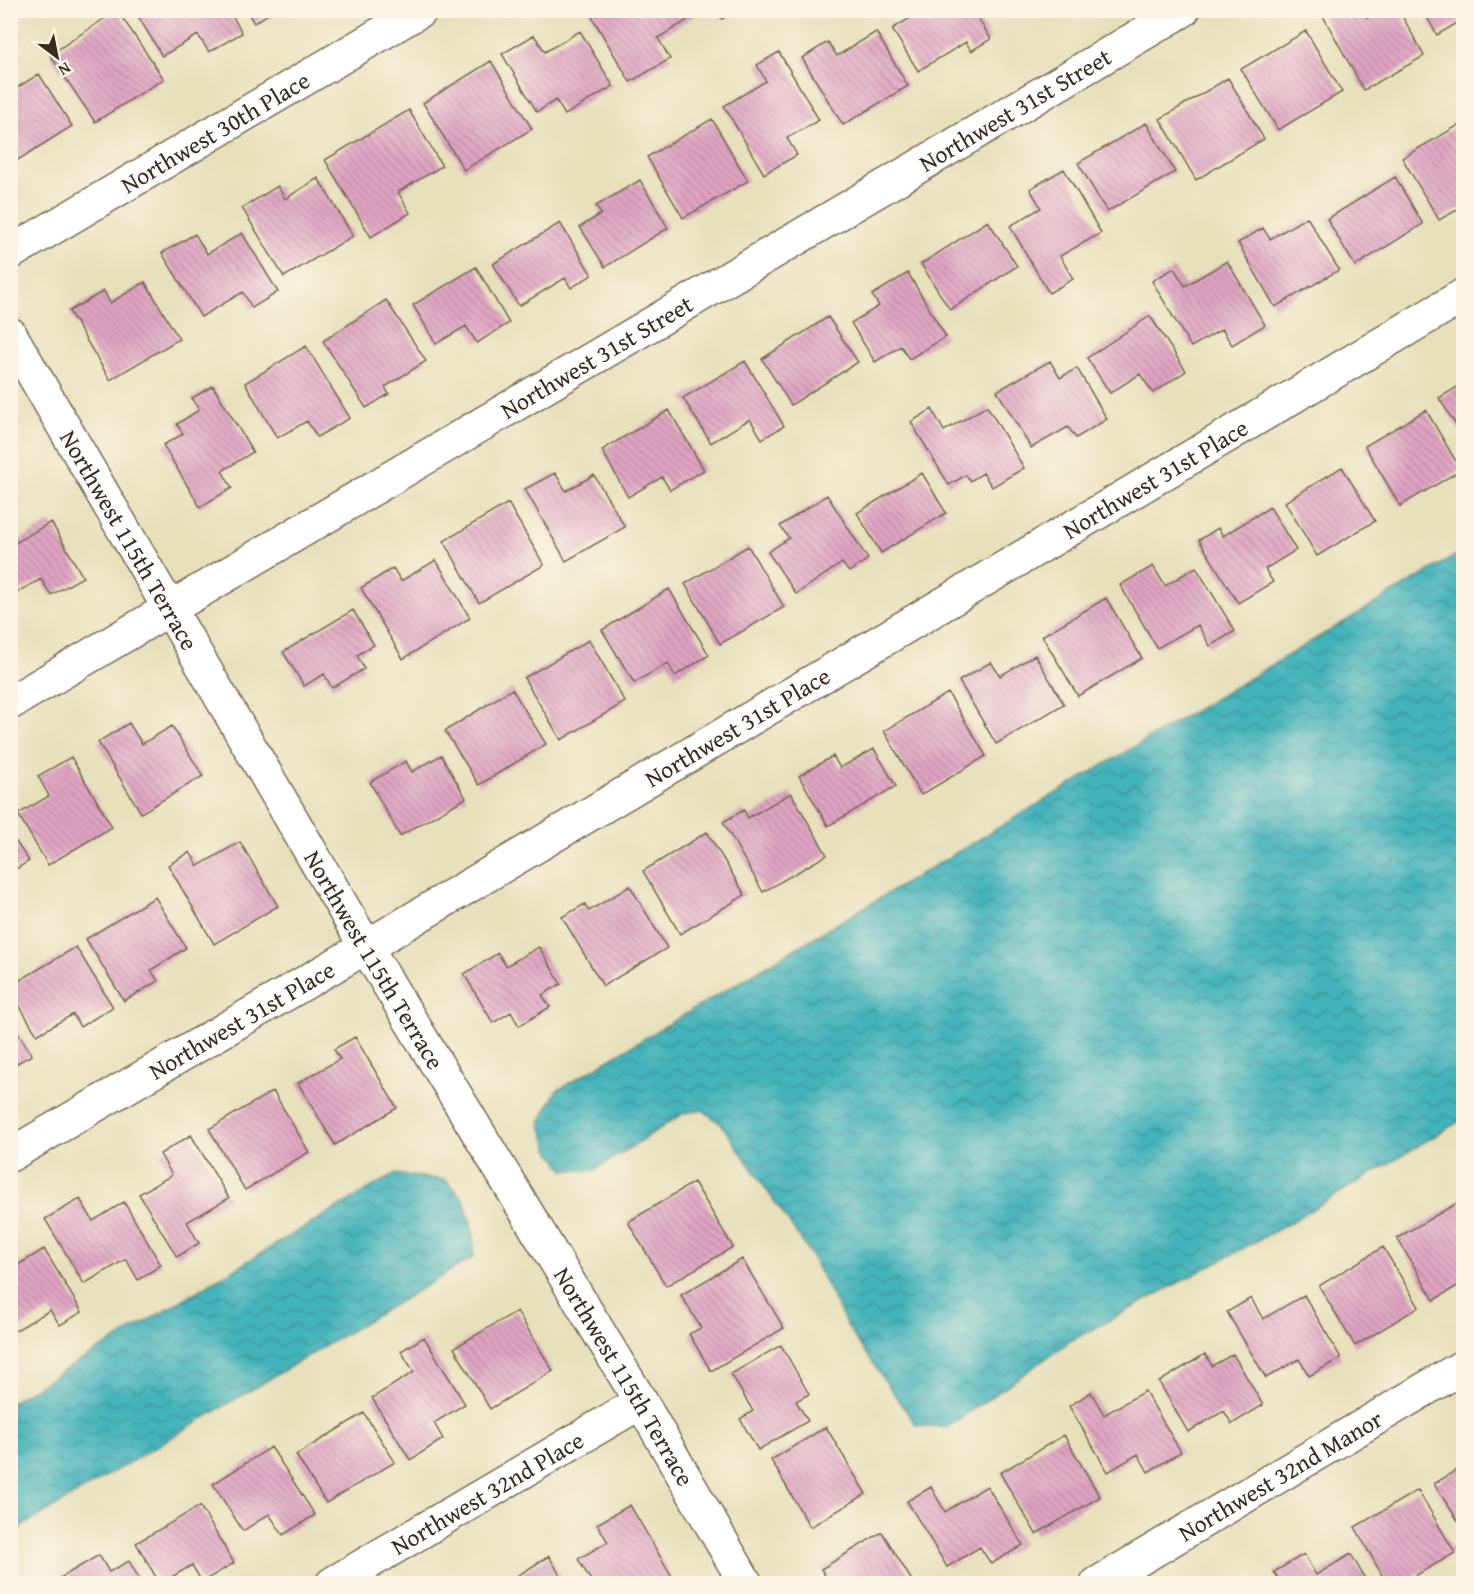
<svg xmlns="http://www.w3.org/2000/svg" width="1474" height="1594" viewBox="0 0 1474 1594" font-family="'Gentium Book Plus',serif">
	<style>
		.water { fill: url(#water-waves); stroke: #3f6e6c; stroke-width: 1.5 }
		.building { fill: url(#building-back-hatch) }
		.lines { fill: none; stroke-linecap: round; stroke-linejoin: round }
		.minor-casing { stroke: #776a55; stroke-width: 36 }
		.minor { stroke: #fff; stroke-width: 33 }
		.labels { text-anchor: middle; dominant-baseline: central; stroke-width: 5; stroke-linejoin: round; paint-order: stroke }
		.street-label { font-size: 24px; fill: #3b2a1e; stroke: #fcf5e5 }
	</style>
	<defs>
		<pattern id="water-waves" width="16" height="10" patternUnits="userSpaceOnUse" patternTransform="scale(1.5)"><rect width="16" height="10" fill="#43b3bb"/><path d="M0 5q4-4 8 0t8 0" fill="none" stroke="#399297"/></pattern>
		<pattern id="building-back-hatch" width="6" height="6" patternUnits="userSpaceOnUse" patternTransform="scale(1.5)"><rect width="6" height="6" fill="#dfa4c3"/><path d="M-1 5l2 2M0 0l6 6M5-1l2 2" fill="none" stroke="#b6869e"/></pattern>
	</defs>
	<rect width="100%" height="100%" fill="#fcf5e5"/>
	<filter id="ink" filterUnits="userSpaceOnUse"><feTurbulence type="fractalNoise" baseFrequency=".0167" numOctaves="2"/><feDisplacementMap in="SourceGraphic" scale="12" xChannelSelector="R" yChannelSelector="G"/><feConvolveMatrix kernelMatrix="1 2 1 2 8 2 1 2 1" color-interpolation-filters="sRGB"/></filter>
	<filter id="wash" filterUnits="userSpaceOnUse"><feTurbulence type="fractalNoise" baseFrequency=".008" numOctaves="4" result="noise"/><feDisplacementMap in="SourceGraphic" scale="24" xChannelSelector="R" yChannelSelector="G"/><feGaussianBlur stdDeviation="1.35" result="paint"/><feColorMatrix in="noise" values="0 0 0 0 0 0 0 0 0 0 0 0 0 0 0 0 0 1.4 0 .05"/><feComposite in="paint" operator="in"/></filter>
	<g filter="url(#wash)">
		<rect width="100%" height="100%" fill="#e7e0bb"/>
		<path class="water" d="M1463,551V1119L1279,1229L1072,1340L948,1427L916,1425L850,1331L810,1253L722,1125L703,1110L684,1113L595,1170H564L549,1149L540,1122L556,1091Z
			M394,1174L446,1180L464,1200L473,1230L474,1257L11,1533V1402Z"/>
		<g id="blocks">
			<path class="building" d="M10,10L18,20L10,25Z
				M117,10L164,79L95,122L50,55Z
				M147,10H229L242,33L209,52L198,35L162,56L138,16Z
				M246,10H275L254,23Z
				M588,10H700L701,12L658,38L670,59L630,82Z
				M717,10H737L722,19Z
				M923,10H973L991,39L971,51L966,42L918,71L892,29Z
				M1333,10H1363L1367,18L1379,10H1399L1424,56L1364,90L1323,16Z
				M1423,10H1464V19L1437,35Z
				M580,31L613,86L565,115L556,100L537,112L502,54L534,35L545,52Z
				M1306,31L1342,92L1278,130L1241,69Z
				M876,32L908,86L843,125L802,58L828,42L837,56Z
				M779,52L819,120L787,138L797,155L764,174L724,106L766,81L757,65Z
				M491,61L532,129L464,170L423,103Z
				M39,74L72,126L10,165V92Z
				M1228,78L1264,139L1196,180L1160,119Z
				M409,110L442,166L398,192L410,213L371,237L325,160Z
				M712,119L748,181L683,218L647,157Z
				M1464,122V206L1439,220L1402,158Z
				M1146,123L1175,172L1107,212L1078,163Z
				M1064,169L1101,233L1060,256L1073,279L1049,293L1010,226L1041,208L1030,189Z
				M1395,177L1423,224L1355,266L1327,219Z
				M318,178L353,236L284,277L242,208L278,186L285,199Z
				M640,180L668,228L605,267L580,227L601,214L596,206Z
				M1307,217L1339,270L1275,307L1238,243L1263,228L1270,239Z
				M988,221L1017,266L950,310L921,264Z
				M560,223L592,275L571,288L565,278L519,306L493,264Z
				M242,233L278,292L252,308L243,292L201,317L162,253L195,234L207,254Z
				M1227,261L1265,325L1232,345L1222,329L1191,347L1152,281L1174,268L1185,286Z
				M476,267L509,323L477,343L466,326L436,344L413,305Z
				M908,273L946,337L909,359L901,346L875,362L851,323L879,306L872,295Z
				M145,282L179,339L110,380L69,311L104,291L110,303Z
				M386,300L426,361L385,387L389,394L366,408L323,341Z
				M1150,316L1186,371L1153,393L1140,374L1110,393L1087,358Z
				M828,317L858,362L791,405L762,359Z
				M306,346L350,418L317,437L307,421L277,438L245,383Z
				M745,361L784,426L762,439L750,419L711,443L683,398Z
				M1050,361L1060,378L1077,368L1107,419L1076,438L1068,427L1031,448L997,391Z
				M1464,383V438L1439,398Z
				M213,386L253,452L222,471L232,488L200,507L163,445L183,434L177,424L199,410L192,398Z
				M987,406L1024,468L992,487L983,473L970,481L966,475L949,485L911,422L932,409L944,431Z
				M669,410L704,470L670,490L662,477L628,497L602,450Z
				M1426,410L1461,470L1400,506L1365,446Z
				M1342,467L1375,521L1317,556L1285,502Z
				M555,473L566,491L594,475L625,527L566,561L525,489Z
				M922,473L946,513L881,553L857,513Z
				M827,495L868,559L849,572L842,563L796,594L768,552L789,538L780,526Z
				M508,503L544,565L479,603L444,541Z
				M1270,507L1296,550L1265,569L1273,582L1238,603L1199,540L1218,528L1223,536Z
				M51,522L83,577L51,595L41,579L10,596V546Z
				M748,546L784,607L720,644L685,584Z
				M436,560L470,618L403,659L361,588L393,568L401,581Z
				M1153,566L1165,586L1196,567L1235,631L1210,646L1198,625L1157,648L1120,585Z
				M669,589L709,655L675,676L668,663L634,683L602,630Z
				M1106,598L1142,658L1078,696L1042,636Z
				M353,610L374,645L357,655L364,669L332,688L324,674L304,686L283,652Z
				M589,640L625,702L561,740L524,678Z
				M1035,655L1064,704L996,744L959,681L991,662L1000,676Z
				M512,689L546,744L479,785L445,731Z
				M948,693L986,756L921,795L884,731Z
				M129,723L142,744L172,726L203,776L141,813L98,742Z
				M874,749L896,786L828,826L799,776L833,756L840,768Z
				M441,755L466,798L400,836L370,782L406,761L412,772Z
				M71,757L112,827L48,865L18,814L49,796L38,776Z
				M791,793L827,855L763,892L723,822L744,810L748,818Z
				M707,832L745,895L680,934L643,871Z
				M10,833L29,861L10,873Z
				M240,842L278,906L214,944L168,865L190,852L198,866Z
				M630,886L667,948L603,986L562,917L585,904L589,911Z
				M155,897L186,948L151,970L158,981L124,1001L86,939Z
				M76,947L113,1007L80,1027L73,1014L37,1035L10,990V986Z
				M539,947L561,984L542,995L550,1007L519,1026L511,1012L493,1023L464,974L498,953L506,966Z
				M10,1020L32,1055L10,1067Z
				M355,1037L397,1108L335,1145L298,1083L340,1059L334,1049Z
				M273,1091L309,1152L245,1190L209,1129Z
				M191,1135L229,1198L187,1222L199,1243L177,1257L139,1194L172,1175L160,1154Z
				M694,1182L733,1247L666,1286L628,1222Z
				M80,1199L93,1221L124,1202L161,1265L138,1280L126,1259L84,1284L45,1219Z
				M1462,1200L1464,1202V1282L1434,1300L1397,1238Z
				M1383,1247L1419,1307L1355,1346L1319,1286Z
				M44,1249L82,1312L60,1325L50,1310L10,1334V1264L13,1268Z
				M742,1259L784,1328L711,1371L689,1334L701,1328L681,1295Z
				M1304,1295L1341,1358L1309,1376L1299,1359L1266,1378L1227,1312L1251,1298L1263,1319Z
				M517,1311L553,1371L490,1409L454,1348Z
				M424,1337L465,1404L434,1423L443,1439L410,1460L372,1398L414,1372L401,1351Z
				M781,1345L809,1394L796,1401L808,1421L758,1450L740,1419L753,1411L731,1374Z
				M1205,1354L1212,1366L1233,1354L1263,1405L1232,1424L1224,1411L1188,1432L1159,1382Z
				M1145,1391L1181,1452L1148,1472L1138,1454L1108,1472L1069,1406L1091,1392L1104,1415Z
				M364,1413L395,1462L326,1503L296,1455Z
				M826,1427L866,1494L810,1527L771,1460Z
				M1064,1435L1100,1497L1036,1534L1000,1473Z
				M271,1447L315,1515L283,1535L269,1514L243,1531L213,1484Z
				M1464,1465V1530L1434,1484Z
				M987,1486L1023,1545L991,1564L980,1547L947,1567L907,1501L931,1487L945,1512Z
				M1418,1490L1455,1553L1401,1584H1387L1355,1527Z
				M630,1505L675,1582L672,1584H593L578,1559L608,1542L597,1524Z
				M200,1506L234,1563L202,1582L192,1565L160,1584L136,1543Z
				M882,1532L914,1584H830L821,1569Z
				M1304,1554L1316,1575L1351,1554L1368,1584H1281L1274,1572Z
				M99,1555L109,1572L129,1561L142,1584H50Z
				M549,1556L565,1584H504Z"/>
		</g>
	</g>
	<g filter="url(#ink)">
		<use href="#blocks" fill-opacity="0" stroke="#776a55" stroke-width="1.5"/>
		<g class="lines">
			<g class="minor-casing">
				<g id="minor">
					<path id="s1" d="M10,253L421,10"/>
					<path id="s2" d="M10,334L366,947L641,1402L746,1584"/>
					<path id="s3" d="M10,703L1183,10"/>
					<path id="s4" d="M10,1155L366,947L1464,295"/>
					<path id="s5" d="M332,1584L641,1402"/>
					<path id="s6" d="M1097,1584L1464,1366"/>
				</g>
			</g>
			<use href="#minor" class="minor"/>
		</g>
	</g>
	<g class="labels">
		<g class="street-label">
			<text stroke="none"><textPath href="#s3" startOffset="1167">Northwest 31st Street</textPath></text>
			<text stroke="none"><textPath href="#s1" startOffset="238">Northwest 30th Place</textPath></text>
			<text stroke="none"><textPath href="#s3" startOffset="681">Northwest 31st Street</textPath></text>
			<text stroke="none"><textPath href="#s4" startOffset="1330">Northwest 31st Place</textPath></text>
			<text stroke="none"><textPath href="#s2" startOffset="238">Northwest 115th Terrace</textPath></text>
			<text stroke="none"><textPath href="#s4" startOffset="844">Northwest 31st Place</textPath></text>
			<text stroke="none"><textPath href="#s2" startOffset="724">Northwest 115th Terrace</textPath></text>
			<text stroke="none"><textPath href="#s4" startOffset="268">Northwest 31st Place</textPath></text>
			<text stroke="none"><textPath href="#s2" startOffset="1210">Northwest 115th Terrace</textPath></text>
			<text stroke="none"><textPath href="#s6" startOffset="213">Northwest 32nd Manor</textPath></text>
			<text stroke="none"><textPath href="#s5" startOffset="180">Northwest 32nd Place</textPath></text>
		</g>
	</g>
	<rect width="1474" height="1594" fill="none" stroke="#fcf5e5" stroke-width="36"/>
	<g transform="translate(57 57) rotate(148)" stroke="#fcf5e5" stroke-width="4.5" paint-order="stroke">
	<path d="M0-4.5L10 22L0 15L-10 22Z" fill="#3b2a1e"/>
	<text y="-9" font-size="16" font-weight="bold" text-anchor="middle" fill="#3b2a1e">N</text>
	</g>
</svg>
